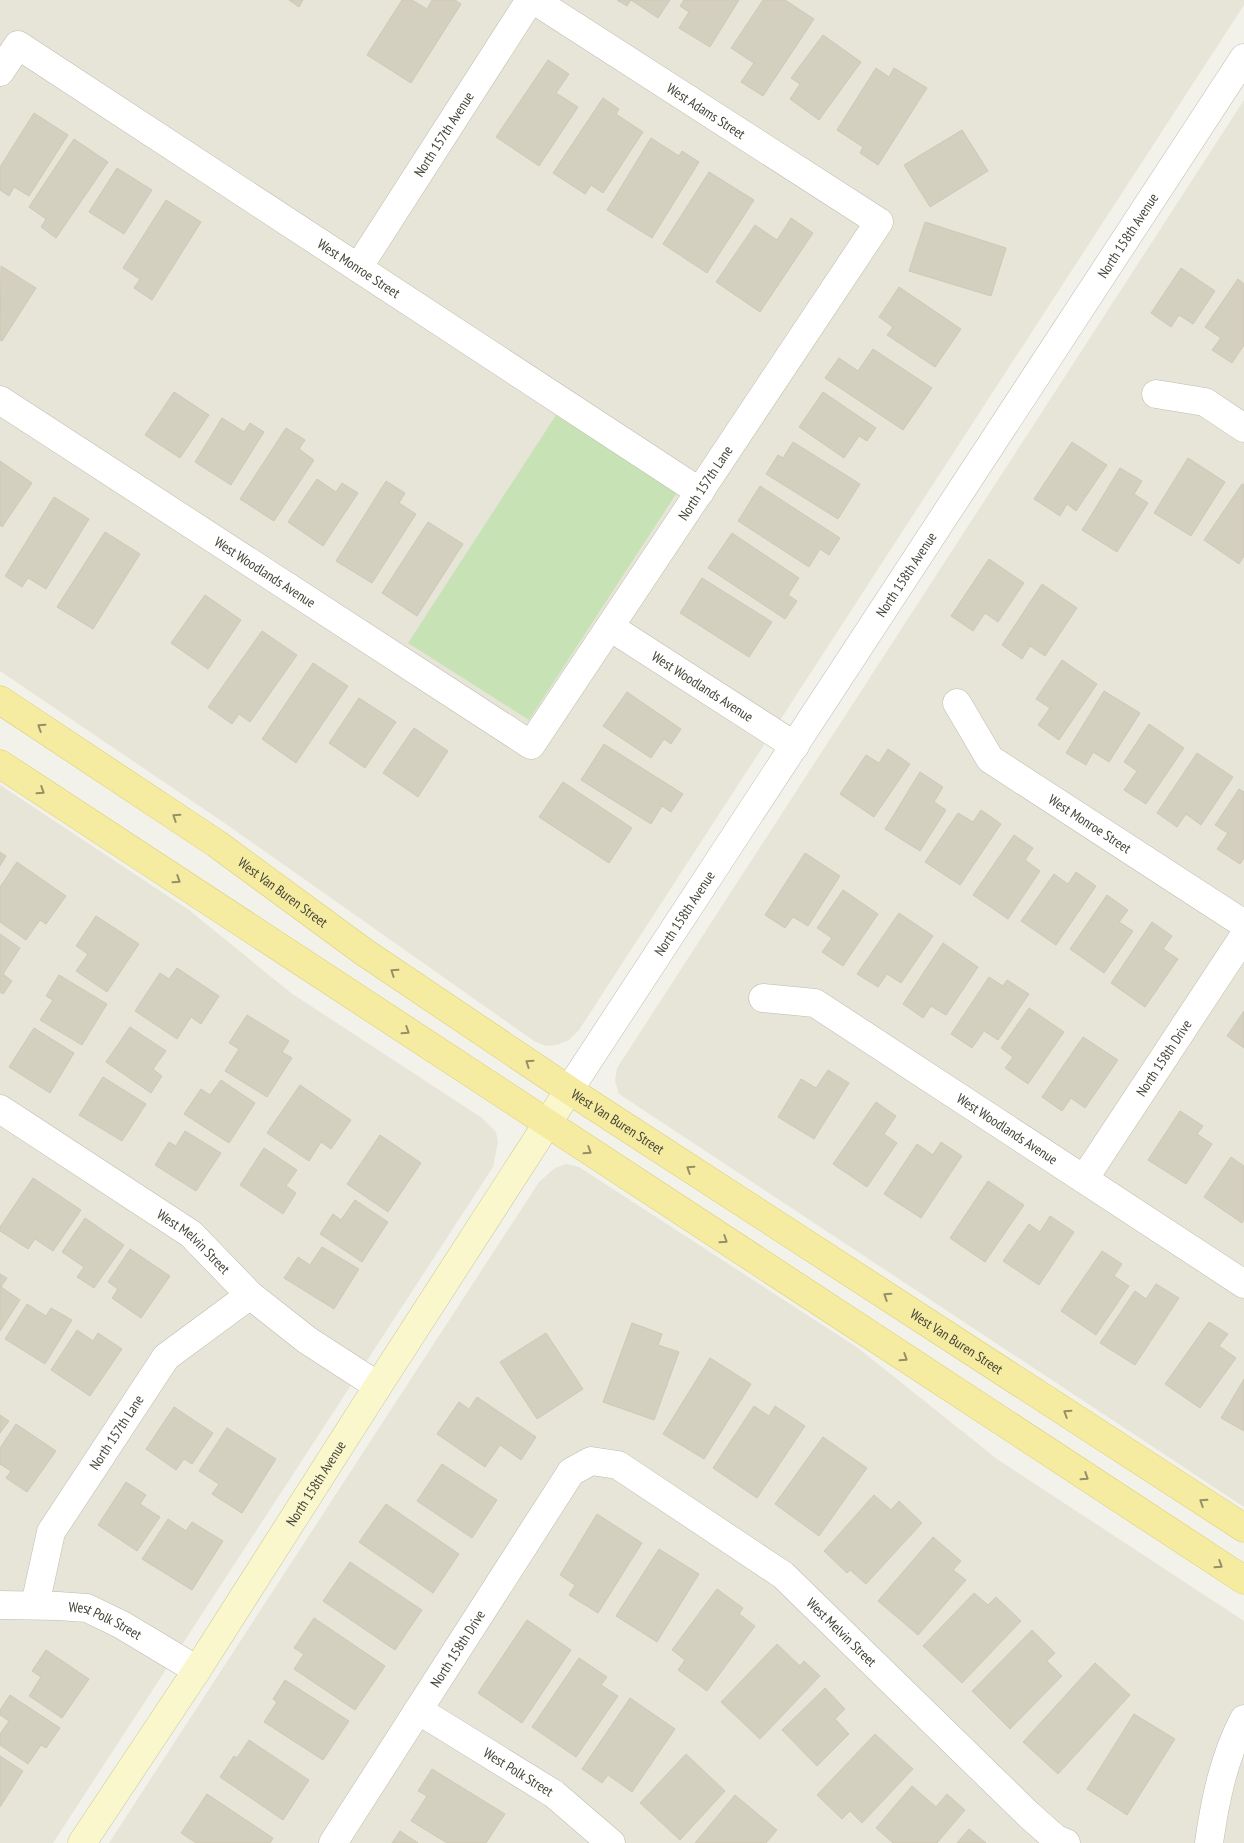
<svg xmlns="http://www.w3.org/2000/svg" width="1244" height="1843" viewBox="0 0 1244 1843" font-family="'PT Sans Narrow',sans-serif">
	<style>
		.residential { fill: #e7e5d8 }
		.green { fill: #c7e3b6 }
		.building { fill: #d4d0c0; stroke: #cec9b4 }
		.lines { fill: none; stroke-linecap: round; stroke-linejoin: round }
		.street-casing { stroke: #bebbad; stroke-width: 29 }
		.secondary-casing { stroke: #cbc79b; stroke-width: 29 }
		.primary-casing { stroke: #d9cd72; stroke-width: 29 }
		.street { stroke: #fff; stroke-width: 28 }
		.secondary { stroke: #faf7cd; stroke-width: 28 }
		.primary { stroke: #f5eca1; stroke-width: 28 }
		.oneway { stroke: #959067 }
		.labels { text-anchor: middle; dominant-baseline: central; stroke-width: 4; stroke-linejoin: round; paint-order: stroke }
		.street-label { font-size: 14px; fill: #464438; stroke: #fff }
	</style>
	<rect width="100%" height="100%" fill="#f3f2ea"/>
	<path class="residential" d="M0,0H1244V5L579,1030L569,1040L557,1045L546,1046L534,1041L226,824L0,671Z
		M1244,100V1507L619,1094L615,1081L617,1068Z
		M0,785L189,910L291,993L482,1118L496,1132L498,1142L493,1167L53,1843H0Z
		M566,1164L579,1167L858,1348L997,1459L1244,1621V1843H109L539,1182L555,1168Z"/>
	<path class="green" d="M556,415L678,491L529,720L408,643Z"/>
	<path class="building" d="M289,0H303L299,7Z
		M402,0H412L427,9L432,0H455L461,4L411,83L367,55Z
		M617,0H670L658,18L631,0L627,6Z
		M684,0H739L710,47L679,28L689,12L680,6Z
		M763,0H785L814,19L763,96L741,82L754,63L731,48Z
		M823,35L861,62L819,120L790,99L800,84L791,78Z
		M548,60L569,74L556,93L578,107L539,166L496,137Z
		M876,68L889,77L894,68L927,88L878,165L860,153L863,147L837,130Z
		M603,98L619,109L616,114L643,132L603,193L591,185L585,194L553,173Z
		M34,113L68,135L29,196L14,187L9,196L0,190V167Z
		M962,130L988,171L930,207L904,165Z
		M651,138L679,156L682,151L699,162L652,238L607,210Z
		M74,139L108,162L56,238L41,227L46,219L29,207Z
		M117,168L152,190L124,234L89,212Z
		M709,172L754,200L707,273L663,244Z
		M166,200L201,222L152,300L134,288L140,279L123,268Z
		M791,218L813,233L760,312L716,282L755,225L777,240Z
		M925,222L1006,248L991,296L909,271Z
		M1,266L36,288L2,341L0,340Z
		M1181,268L1215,291L1193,324L1179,315L1171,327L1151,313Z
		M1238,279L1244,284V345L1232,363L1212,350L1221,338L1205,327Z
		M899,287L961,329L935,367L887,335L893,327L879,317Z
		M873,349L932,388L903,430L825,378L839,358L858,371Z
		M174,392L209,415L180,458L145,435Z
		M823,392L876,428L867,441L859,436L844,458L799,427Z
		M222,418L244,432L250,423L264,432L231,485L195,462Z
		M286,428L305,440L299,449L314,460L274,521L240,499Z
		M793,442L860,484L838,519L766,474L778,455L783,458Z
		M1072,442L1107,465L1076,511L1067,504L1060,516L1034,499Z
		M1188,458L1225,482L1191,536L1154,513Z
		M0,461L32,483L2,527L0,525Z
		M1120,468L1142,481L1134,494L1148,503L1117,552L1082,530Z
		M317,479L336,492L342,483L358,493L323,546L288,522Z
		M386,481L405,493L399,503L416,514L372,583L336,561Z
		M1242,484L1244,485V556L1239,564L1204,540Z
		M760,486L840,538L829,555L820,549L809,567L738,521Z
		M54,497L89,519L46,589L28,578L22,587L5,576Z
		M428,522L463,544L417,616L382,593Z
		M105,532L140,554L93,629L57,607Z
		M732,533L799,578L788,595L797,601L785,619L708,568Z
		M989,559L1024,583L998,622L985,613L973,631L951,616Z
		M702,578L772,622L749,657L680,613Z
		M1042,584L1077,608L1045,656L1030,646L1022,659L1002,645Z
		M205,595L241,620L208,669L171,643Z
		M262,631L297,655L250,722L239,714L232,724L208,707Z
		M1062,660L1097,684L1059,740L1038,725L1050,708L1036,699Z
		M313,663L348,686L296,763L262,739Z
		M1104,691L1140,713L1109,762L1093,752L1086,765L1066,753Z
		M627,692L681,729L671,744L664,739L651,758L603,726Z
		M359,698L396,722L365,768L329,743Z
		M1149,724L1184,748L1146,804L1124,790L1137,771L1124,762Z
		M414,728L448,751L418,797L383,773Z
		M604,744L683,794L671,812L662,806L651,824L581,780Z
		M888,749L910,764L874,817L840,794L866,755L879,763Z
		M1197,753L1233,777L1201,825L1186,814L1177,827L1157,813Z
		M920,772L943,787L934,802L946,810L920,851L885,829Z
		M563,782L632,828L609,863L539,817Z
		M1239,789L1244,792V858L1240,864L1217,849L1228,833L1215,825Z
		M981,810L1001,824L960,885L925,862L958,813L973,822Z
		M1014,835L1033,848L1025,860L1040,871L1008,919L973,895Z
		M0,852L6,856L0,866Z
		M805,853L840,876L808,926L793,917L785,928L765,915Z
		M17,862L66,896L46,924L40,920L26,940L0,922V887Z
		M1076,872L1096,886L1056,945L1021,921L1054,874L1068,884Z
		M843,890L878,914L843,966L822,952L832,938L817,928Z
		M1107,895L1128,910L1119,922L1133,931L1104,973L1070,949Z
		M899,913L933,936L901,983L887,974L878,987L857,974Z
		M96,916L139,944L107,992L76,971L88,954L76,946Z
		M1152,922L1172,936L1163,949L1178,959L1145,1007L1111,983Z
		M0,934L20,948L3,974L12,981L3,994L0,992Z
		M943,943L978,967L946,1015L931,1006L923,1018L903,1004Z
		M177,968L219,996L201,1024L191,1017L177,1039L135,1011L160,973L169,979Z
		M59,975L107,1004L82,1045L40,1020L53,1000L46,996Z
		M989,977L1003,986L1007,980L1029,994L998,1040L984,1031L972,1048L951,1034Z
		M1029,1008L1064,1032L1028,1084L1005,1068L1013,1057L1001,1048Z
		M1244,1011V1048L1227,1036Z
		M247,1015L289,1041L282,1052L292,1058L267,1097L225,1071L239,1049L229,1043Z
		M130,1027L166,1051L153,1069L162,1076L151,1093L106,1062Z
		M34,1028L74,1053L50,1093L9,1067Z
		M1083,1037L1118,1060L1085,1108L1071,1098L1062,1111L1042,1097Z
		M828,1070L849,1083L814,1139L778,1117L801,1079L816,1088Z
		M103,1077L146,1104L122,1141L79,1115Z
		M221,1080L255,1103L229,1143L184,1114L201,1089L210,1095Z
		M300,1085L351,1120L331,1149L321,1142L309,1161L267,1133Z
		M876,1102L896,1116L884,1134L897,1143L867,1187L833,1164Z
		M1180,1111L1203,1126L1197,1134L1212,1144L1186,1184L1148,1160Z
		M185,1131L221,1153L196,1191L155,1165L169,1142L176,1146Z
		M380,1135L421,1163L388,1212L347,1184Z
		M941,1142L962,1156L921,1218L884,1194L917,1144L933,1155Z
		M264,1148L297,1170L286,1186L296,1193L283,1214L240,1185Z
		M1231,1157L1244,1166V1219L1242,1223L1204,1197Z
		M33,1178L81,1210L53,1251L35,1239L28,1249L0,1231V1227Z
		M988,1181L1024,1205L985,1262L950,1238Z
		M355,1200L388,1222L362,1262L320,1234L333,1214L341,1220Z
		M1050,1216L1074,1232L1039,1285L1003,1261L1029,1224L1040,1232Z
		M85,1218L124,1245L94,1288L77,1277L84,1267L62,1252Z
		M322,1247L359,1269L334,1309L284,1278L298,1257L310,1265Z
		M130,1249L170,1276L141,1318L112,1298L118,1289L108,1282Z
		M1102,1251L1122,1264L1114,1276L1129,1286L1096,1335L1061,1311Z
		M0,1274L7,1278L1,1287L20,1300L0,1331Z
		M1156,1284L1179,1298L1135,1365L1100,1343L1135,1291L1146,1299Z
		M27,1304L46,1316L51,1308L72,1320L45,1364L5,1339Z
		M1209,1322L1228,1334L1219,1346L1236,1358L1200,1408L1165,1384Z
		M632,1323L662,1334L658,1345L679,1352L654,1420L603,1402Z
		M77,1330L93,1341L98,1333L122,1349L90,1396L51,1370Z
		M546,1333L583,1389L537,1419L500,1362Z
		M710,1358L751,1384L704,1459L663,1434Z
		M1244,1379V1431L1221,1418Z
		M477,1397L536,1437L521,1460L500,1445L485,1467L437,1434L459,1402L469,1409Z
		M754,1406L769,1416L775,1406L805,1426L757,1498L713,1468Z
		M174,1407L213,1433L192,1464L184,1459L176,1470L146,1449Z
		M0,1415L9,1421L0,1433Z
		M16,1424L56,1451L27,1492L6,1478L11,1471L0,1464V1448Z
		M227,1428L276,1459L242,1513L212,1494L219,1484L199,1471Z
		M823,1437L867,1468L819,1536L775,1504Z
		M442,1464L497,1500L472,1538L417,1501Z
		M126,1482L146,1495L140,1504L160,1517L137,1551L98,1525Z
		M874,1495L891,1510L899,1501L922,1523L866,1584L850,1570L847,1573L824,1551Z
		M386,1504L459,1554L433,1593L359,1542Z
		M597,1514L642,1543L598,1613L569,1595L575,1585L560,1575Z
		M168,1519L186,1531L192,1522L223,1541L192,1590L142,1559Z
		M933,1537L961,1561L953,1570L966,1580L918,1635L878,1601Z
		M659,1549L699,1574L657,1642L616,1616Z
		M350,1562L422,1610L395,1650L323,1601Z
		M717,1589L743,1608L739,1614L755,1626L707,1691L678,1670L685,1660L672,1650Z
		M974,1593L988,1605L996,1597L1021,1621L962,1683L923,1646Z
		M314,1618L385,1666L355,1710L294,1669L304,1654L294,1648Z
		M527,1620L571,1650L522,1723L478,1693Z
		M1032,1630L1055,1653L1047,1661L1062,1676L1010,1729L972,1691Z
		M777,1644L800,1666L804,1661L820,1676L760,1739L721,1702Z
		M46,1650L89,1679L62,1718L29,1696L41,1677L32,1671Z
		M579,1658L607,1677L601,1685L618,1696L576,1757L532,1727Z
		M1095,1663L1130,1695L1058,1774L1023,1742Z
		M285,1680L349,1721L323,1760L264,1722L277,1702L273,1699Z
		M825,1688L845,1709L835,1719L849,1734L817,1766L782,1730Z
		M10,1695L60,1728L46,1748L41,1745L28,1764L0,1745V1734L9,1721L0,1715V1710Z
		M630,1698L675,1729L632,1792L608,1775L602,1783L582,1769Z
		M1134,1714L1175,1739L1127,1815L1087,1789Z
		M875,1734L913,1769L862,1823L850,1811L842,1819L817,1795Z
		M249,1740L309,1780L283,1820L220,1777L234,1756L237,1758Z
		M686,1754L725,1791L680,1840L640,1803Z
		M0,1756L23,1771L0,1807Z
		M432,1769L505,1814L486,1843H447L411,1821L427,1796L418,1791Z
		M912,1786L936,1807L947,1794L965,1810L937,1843H893L876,1828Z
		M207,1794L273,1838L270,1843H196L181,1833Z
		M735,1795L777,1830L766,1843H695Z
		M969,1829L986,1843H957Z
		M400,1831L418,1843H392Z"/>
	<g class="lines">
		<g class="street-casing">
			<g id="street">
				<path id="s1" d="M0,72L18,45L700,492"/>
				<path id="s2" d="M358,268L530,0"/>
				<path d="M1156,394L1205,402L1244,428"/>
				<path id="s3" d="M0,400L531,745L879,222L534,0"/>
				<path id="s4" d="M610,627L795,746"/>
				<path id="s5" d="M957,703L990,759L1244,924"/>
				<path id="s6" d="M763,998L815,1003L1244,1284"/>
				<path id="s7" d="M569,1090L1244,58"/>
				<path id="s8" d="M0,1109L191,1234L250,1295L307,1340L378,1386"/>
				<path id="s9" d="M1084,1179L1244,936"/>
				<path id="s10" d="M0,1605L58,1606L87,1608L122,1625L197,1670"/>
				<path id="s11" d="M35,1605L51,1532L166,1357L250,1295"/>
				<path id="s12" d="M418,1710L554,1794L611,1843"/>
				<path id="s13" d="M333,1843L571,1472L591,1461L618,1465L783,1575L1029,1815L1056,1839L1066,1843"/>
				<path d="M1209,1843C1215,1800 1224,1757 1244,1719"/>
			</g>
		</g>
		<g class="secondary-casing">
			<g id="secondary">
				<path id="s14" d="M82,1843L197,1670L378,1386L569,1090"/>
			</g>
		</g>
		<g class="primary-casing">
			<g id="primary">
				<path id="s15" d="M0,700L217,844L364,952L569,1090L1244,1528"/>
				<path d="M0,764L1244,1580"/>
			</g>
		</g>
		<use href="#street" class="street"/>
		<use href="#secondary" class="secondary"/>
		<use href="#primary" class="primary"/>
	</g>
	<defs><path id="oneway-chevron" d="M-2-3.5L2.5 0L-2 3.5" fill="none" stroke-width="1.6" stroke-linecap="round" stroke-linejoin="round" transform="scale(1.25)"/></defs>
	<g class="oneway">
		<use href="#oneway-chevron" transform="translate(41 727) rotate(-147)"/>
		<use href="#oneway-chevron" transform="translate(41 791) rotate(33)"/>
		<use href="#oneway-chevron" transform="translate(176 817) rotate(-147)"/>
		<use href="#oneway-chevron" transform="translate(177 880) rotate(33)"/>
		<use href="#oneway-chevron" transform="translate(394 972) rotate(-146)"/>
		<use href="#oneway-chevron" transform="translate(406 1031) rotate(33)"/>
		<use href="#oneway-chevron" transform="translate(529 1063) rotate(-146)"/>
		<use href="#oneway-chevron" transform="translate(588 1151) rotate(33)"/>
		<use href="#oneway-chevron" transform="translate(690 1169) rotate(-147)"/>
		<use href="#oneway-chevron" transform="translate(724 1240) rotate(33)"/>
		<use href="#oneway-chevron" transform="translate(887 1296) rotate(-147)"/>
		<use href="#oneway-chevron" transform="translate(904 1358) rotate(33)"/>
		<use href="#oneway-chevron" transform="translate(1067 1413) rotate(-147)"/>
		<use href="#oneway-chevron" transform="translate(1085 1477) rotate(33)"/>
		<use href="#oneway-chevron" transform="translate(1203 1502) rotate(-147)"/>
		<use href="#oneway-chevron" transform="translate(1219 1565) rotate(33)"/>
	</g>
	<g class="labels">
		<g class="street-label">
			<text transform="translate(706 111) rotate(33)">West Adams Street</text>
			<text stroke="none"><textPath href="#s2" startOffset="159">North 157th Avenue</textPath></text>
			<text stroke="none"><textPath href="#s7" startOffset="1021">North 158th Avenue</textPath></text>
			<text stroke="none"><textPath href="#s1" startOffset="440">West Monroe Street</textPath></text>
			<text stroke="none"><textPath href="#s3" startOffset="948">North 157th Lane</textPath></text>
			<text stroke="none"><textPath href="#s3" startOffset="316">West Woodlands Avenue</textPath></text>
			<text stroke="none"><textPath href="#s7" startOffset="616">North 158th Avenue</textPath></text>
			<text stroke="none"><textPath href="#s4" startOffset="110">West Woodlands Avenue</textPath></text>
			<text stroke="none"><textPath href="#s5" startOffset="184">West Monroe Street</textPath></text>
			<text stroke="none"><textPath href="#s15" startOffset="342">West Van Buren Street</textPath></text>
			<text stroke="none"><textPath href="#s7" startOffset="211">North 158th Avenue</textPath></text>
			<text stroke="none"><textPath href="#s9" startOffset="145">North 158th Drive</textPath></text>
			<text stroke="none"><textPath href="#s15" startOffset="748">West Van Buren Street</textPath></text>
			<text stroke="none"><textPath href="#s6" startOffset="282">West Woodlands Avenue</textPath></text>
			<text stroke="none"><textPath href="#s8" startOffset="235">West Melvin Street</textPath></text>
			<text stroke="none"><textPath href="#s15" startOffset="1152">West Van Buren Street</textPath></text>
			<text stroke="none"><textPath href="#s11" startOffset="194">North 157th Lane</textPath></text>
			<text stroke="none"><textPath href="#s14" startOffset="429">North 158th Avenue</textPath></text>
			<text stroke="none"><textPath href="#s10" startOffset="108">West Polk Street</textPath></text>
			<text stroke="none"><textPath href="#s13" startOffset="771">West Melvin Street</textPath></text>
			<text stroke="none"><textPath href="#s13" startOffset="231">North 158th Drive</textPath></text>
			<text stroke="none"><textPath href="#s12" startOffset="118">West Polk Street</textPath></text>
		</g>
	</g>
</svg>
